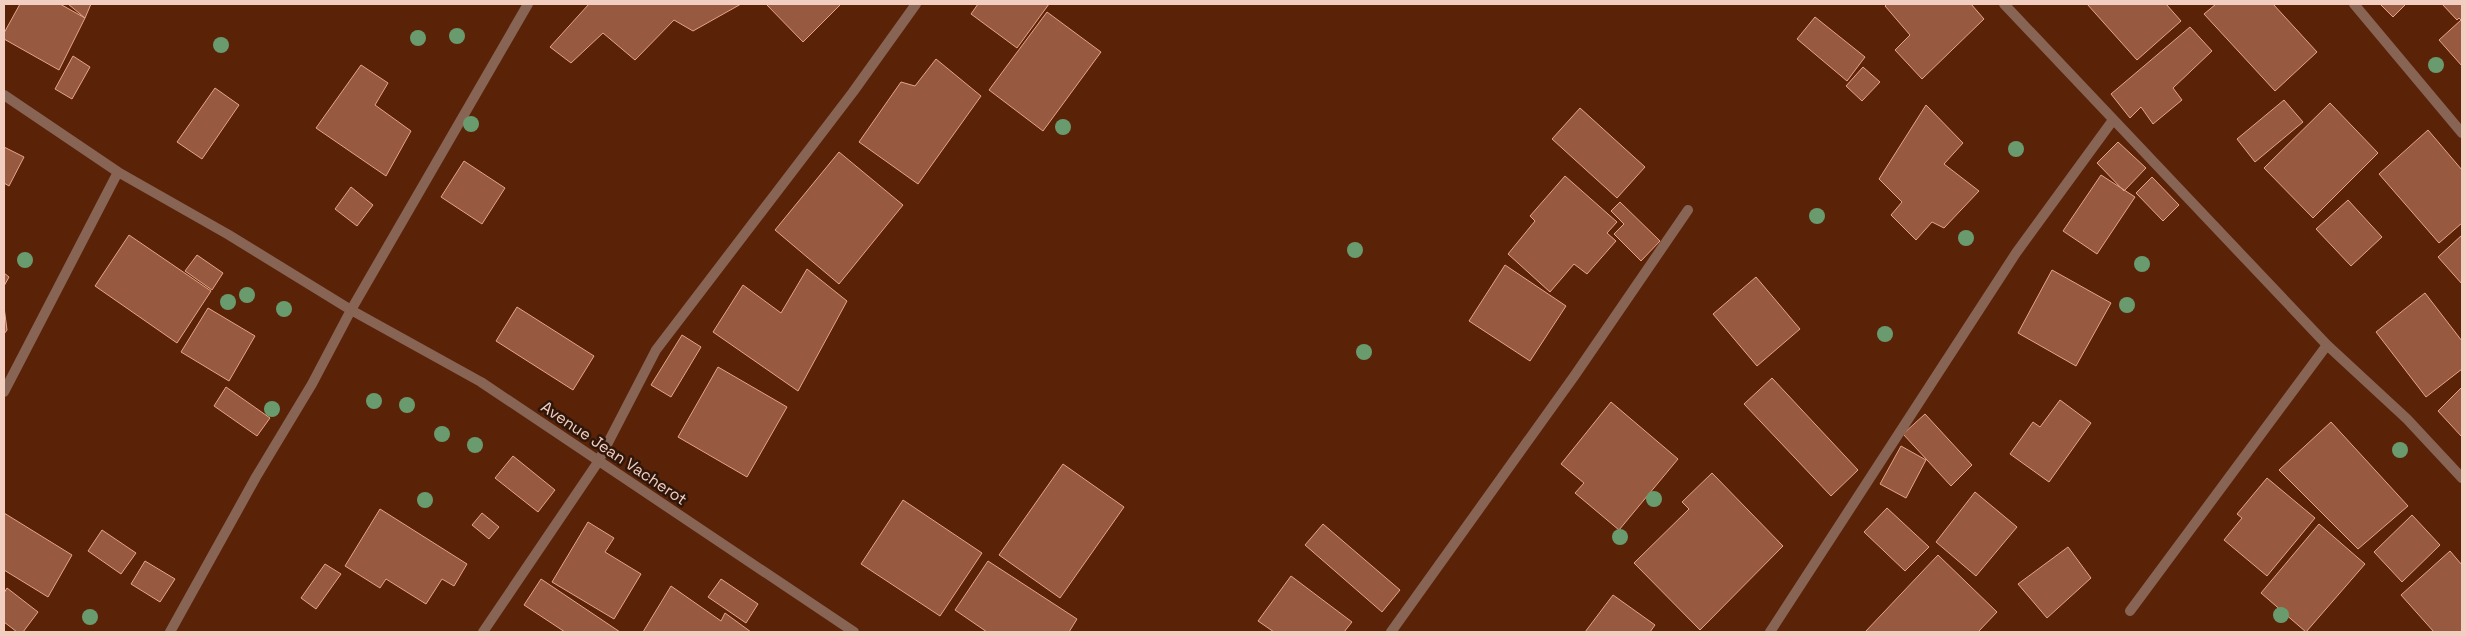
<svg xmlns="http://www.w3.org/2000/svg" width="2466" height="636" viewBox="0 0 2466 636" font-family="'Space Grotesk',sans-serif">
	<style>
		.building { fill: #975a40; stroke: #e7a387 }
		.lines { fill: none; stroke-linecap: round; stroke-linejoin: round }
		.street { stroke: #886455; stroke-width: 10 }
		.tree { fill: #699b6f }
		.labels { text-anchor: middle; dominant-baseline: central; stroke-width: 5; stroke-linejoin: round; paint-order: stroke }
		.street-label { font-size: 16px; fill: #f2cec0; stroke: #2f160b }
	</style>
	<rect width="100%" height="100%" fill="#5a2307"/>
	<path class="building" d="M20,4H60L85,18L59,70L4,39V33Z
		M68,4H91L85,18Z
		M589,4H741L693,31L674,20L635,60L603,33L571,63L550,47Z
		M766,4H841L803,42Z
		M978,4H1049L1017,48L971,14Z
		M1887,4H1971L1984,19L1922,79L1895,50L1910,35L1885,6Z
		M2087,4H2166L2181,21L2137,60Z
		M2216,4H2273L2317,52L2275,91L2204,14Z
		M2380,4H2406L2393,17Z
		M2442,4H2462V21L2459,18L2457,20Z
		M1047,12L1101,52L1043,131L989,90Z
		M1815,17L1865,57L1847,81L1797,39Z
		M2461,20L2462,22V66L2439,40Z
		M2190,27L2212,51L2173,88L2182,100L2153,124L2141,107L2130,118L2111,94Z
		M73,56L90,67L72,99L55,89Z
		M936,59L981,96L918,184L859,142L901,82L915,86Z
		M361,65L388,83L375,105L411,131L386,176L316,128Z
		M1863,67L1880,82L1862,101L1846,86Z
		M215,88L239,105L202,159L177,142Z
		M2284,100L2303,122L2255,162L2237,139Z
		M2330,103L2378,153L2313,218L2264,168Z
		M1926,105L1963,143L1944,164L1979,191L1944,228L1932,222L1916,240L1891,215L1902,202L1879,179Z
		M1580,108L1645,167L1617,198L1552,139Z
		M2428,130L2462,170V223L2439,243L2379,174Z
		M2118,142L2146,168L2124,191L2097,163Z
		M4,147L24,157L9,186L4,183Z
		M839,152L903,205L839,284L775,230Z
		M464,161L505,188L482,224L441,197Z
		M2101,175L2135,197L2097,254L2063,231Z
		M1565,176L1617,222L1607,233L1616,241L1587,274L1574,264L1550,292L1508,254L1535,221L1530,216Z
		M2152,177L2179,205L2163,221L2136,193Z
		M351,187L373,205L357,226L335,209Z
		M2348,200L2382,237L2351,266L2316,229Z
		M1620,202L1660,241L1641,261L1614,234L1624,224L1611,211Z
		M129,235L211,291L177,343L95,286Z
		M2462,235V284L2438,257Z
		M197,255L223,273L212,290L185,271Z
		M1505,265L1566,306L1530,361L1469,321Z
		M807,269L847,301L798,391L713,332L743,285L781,313Z
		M2052,270L2111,303L2076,366L2018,333Z
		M4,273L9,277L4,286Z
		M1756,277L1800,329L1757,366L1713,314Z
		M2425,293L2462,341V369L2426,397L2376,332Z
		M4,307L7,330L4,334Z
		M517,307L594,356L573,390L496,341Z
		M208,308L255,336L229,381L181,352Z
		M682,335L701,347L671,397L651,385Z
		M718,367L787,407L747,477L678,437Z
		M1772,378L1858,470L1831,496L1744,404Z
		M226,387L270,418L257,436L214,406Z
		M2462,387V437L2438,411Z
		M2060,400L2091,423L2049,482L2010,454L2033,422L2040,427Z
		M1611,402L1678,459L1619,530L1575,493L1584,483L1561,464Z
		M1925,414L1972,465L1951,486L1903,434Z
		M2331,422L2408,506L2358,549L2279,470Z
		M1901,446L1926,460L1906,498L1880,484Z
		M513,456L555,490L538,512L495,478Z
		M1063,464L1124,507L1060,598L999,555Z
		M1712,473L1783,546L1700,630L1634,563L1689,509L1682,502Z
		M2267,478L2315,518L2267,576L2224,540L2242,518L2237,514Z
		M1975,492L2017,527L1976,576L1936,542Z
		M903,500L982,553L940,616L861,564Z
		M1887,508L1929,547L1905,571L1864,532Z
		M380,509L467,564L454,586L442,579L426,604L386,579L380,588L345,566Z
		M4,513L72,555L48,597L4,570Z
		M482,513L499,527L489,539L472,525Z
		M2412,515L2440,545L2402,582L2374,552Z
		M588,522L614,538L605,552L641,574L614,619L552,582Z
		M1323,524L1400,590L1382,612L1305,545Z
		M2319,524L2365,564L2306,632L2261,593Z
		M102,530L136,553L121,574L88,551Z
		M2068,547L2091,578L2047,618L2018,584Z
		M2450,551L2462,565V632H2434L2401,595Z
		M1938,555L1997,612L1978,632H1865Z
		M145,561L175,579L160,602L131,584Z
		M988,561L1077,619L1069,632H987L955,610Z
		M325,564L341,574L316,609L301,598Z
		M1291,576L1352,622L1344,632H1274L1258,621Z
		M541,579L620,632H565L524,605Z
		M721,579L758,604L746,623L708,597Z
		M671,586L721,621L725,613L751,632H643Z
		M7,588L38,612L23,632H17L4,622V593Z
		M1613,595L1655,625L1650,632H1585Z"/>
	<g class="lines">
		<path class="street" d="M2004,4L2327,345L2407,419L2462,478
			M2354,4L2462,133
			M4,95L118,172L229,235L351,310L481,382L854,632
			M4,392L118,172
			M2130,611L2327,345
			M170,632L256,477L312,384L351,310L528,4
			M483,632L598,462L656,350L853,92L916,4
			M1391,632L1575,375L1688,210
			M1770,632L2016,253L2113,120"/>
	</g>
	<g class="tree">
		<circle cx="457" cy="36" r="8"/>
		<circle cx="418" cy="38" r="8"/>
		<circle cx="221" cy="45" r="8"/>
		<circle cx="2436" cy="65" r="8"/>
		<circle cx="471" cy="124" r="8"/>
		<circle cx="1063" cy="127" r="8"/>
		<circle cx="2016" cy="149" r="8"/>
		<circle cx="1817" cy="216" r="8"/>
		<circle cx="1966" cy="238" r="8"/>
		<circle cx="1355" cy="250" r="8"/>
		<circle cx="25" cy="260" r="8"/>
		<circle cx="2142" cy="264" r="8"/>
		<circle cx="247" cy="295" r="8"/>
		<circle cx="228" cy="302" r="8"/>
		<circle cx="2127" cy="305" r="8"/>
		<circle cx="284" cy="309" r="8"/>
		<circle cx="1885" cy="334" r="8"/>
		<circle cx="1364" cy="352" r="8"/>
		<circle cx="374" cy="401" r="8"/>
		<circle cx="407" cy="405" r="8"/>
		<circle cx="272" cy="409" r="8"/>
		<circle cx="442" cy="434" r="8"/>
		<circle cx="475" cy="445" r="8"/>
		<circle cx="2400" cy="450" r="8"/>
		<circle cx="1654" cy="499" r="8"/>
		<circle cx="425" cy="500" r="8"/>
		<circle cx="1620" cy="537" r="8"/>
		<circle cx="2281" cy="615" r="8"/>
		<circle cx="90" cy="617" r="8"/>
	</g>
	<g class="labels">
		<g class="street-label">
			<text transform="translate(614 453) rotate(34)">Avenue Jean Vacherot</text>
		</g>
	</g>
	<rect width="2466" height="636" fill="none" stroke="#f2cec0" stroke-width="10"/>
</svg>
